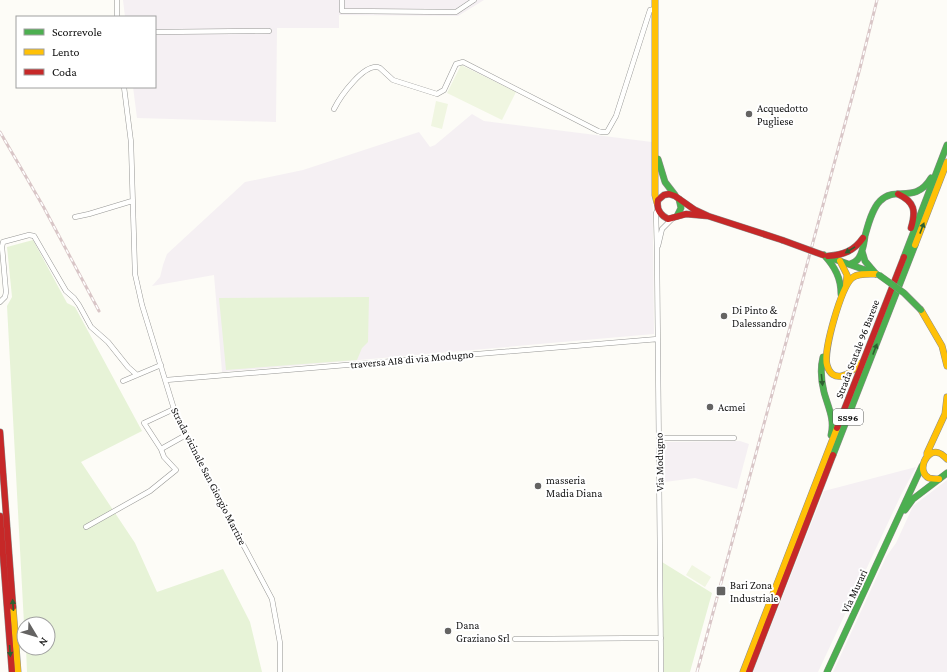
<svg xmlns="http://www.w3.org/2000/svg" width="947" height="672" viewBox="0 0 947 672" font-family="'Crimson Pro',serif">
	<style>
		.industrial { fill: #f5f0f3 }
		.green { fill: #e7f3d7 }
		.pitch { fill: #f0f6e1 }
		.lines { fill: none; stroke-linecap: round; stroke-linejoin: round }
		.street-casing { stroke: #979795; stroke-width: 5.5 }
		.fast-casing { stroke: #8e8d8b; stroke-width: 7 }
		.slow-casing { stroke: #8e8d8b; stroke-width: 7 }
		.jam-casing { stroke: #8e8d8b; stroke-width: 7 }
		.street { stroke: #fffffe; stroke-width: 4.5 }
		.fast { stroke: #4caf50; stroke-width: 6 }
		.slow { stroke: #ffc107; stroke-width: 6 }
		.jam { stroke: #c62828; stroke-width: 6 }
		.rail-casing { stroke: #d9c6c7; stroke-width: 3 }
		.rail { stroke: #fff; stroke-width: 1.5; stroke-dasharray: 4.5; stroke-linecap: butt }
		.fast-bridge-casing { stroke: #8e8d8b; stroke-width: 7; stroke-linecap: butt }
		.jam-bridge-casing { stroke: #8e8d8b; stroke-width: 7; stroke-linecap: butt }
		.fast-bridge { stroke: #4caf50; stroke-width: 6 }
		.jam-bridge { stroke: #c62828; stroke-width: 6 }
		.oneway { fill: #2e6030 }
		.poi-dot { fill: #646362; stroke: #fff; stroke-width: 1.5 }
		.labels { text-anchor: middle; dominant-baseline: central; stroke-width: 4; stroke-linejoin: round; paint-order: stroke }
		.shield { fill: #fff; stroke: #585858; stroke-width: 1 }
		.shield-label { font-size: 10px; font-weight: bold; fill: #111 }
		.poi-label { font-size: 11px; fill: #111; stroke: #fff; text-anchor: start }
		.street-label { font-size: 11px; fill: #111; stroke: #fff }
	</style>
	<rect width="100%" height="100%" fill="#fdfcf7"/>
	<path class="industrial" d="M123,0H484L458,16L339,15V28H277L276,122L137,118L133,87H155V17H125Z
		M472,114L484,121L652,142L654,334L222,372L214,275L152,286L160,277L163,265L167,254L245,182L303,170L419,132L430,147L435,145Z
		M740,441L749,444L737,489L695,478L665,482V442Z
		M916,467L901,495L818,672H753L824,491Z
		M947,480V672H833L886,557L896,543L913,506Z"/>
	<path class="green" d="M33,240L67,303L75,307L142,431L81,462L135,543L157,592L223,569L250,622L262,672H27L26,648H48V624H24L7,306L12,297L7,247Z
		M369,297L368,342L362,348L357,360L226,370L219,298Z
		M662,562L712,593L690,672H664Z"/>
	<path class="pitch" d="M461,65L516,92L502,120L447,93Z
		M436,101L448,104L442,129L431,126Z
		M692,565L711,577L705,587L686,575Z"/>
	<g class="lines">
		<g class="street-casing">
			<path id="street" d="M117,0V17
				M342,0V11L456,12L474,0
				M155,32L269,31
				M124,87L131,142L135,274L142,305L174,409L201,465L272,599L280,643V672
				M334,109C340,97 365,61 380,68L393,80L437,94L444,90L456,64L463,62L598,131L601,132H607L616,116L650,10L655,9
				M657,211L656,213L657,252L661,672
				M75,217L89,214L132,201
				M658,246L662,229L673,218
				M0,302L5,297L6,292L2,247L3,242L29,235L34,236L66,291L74,298L79,305L91,327L108,342L128,367L137,375
				M166,380L658,339
				M123,381L161,365
				M659,438H734
				M161,449L186,435
				M86,527L150,491L176,470L164,457L161,449L144,423L174,409
				M515,639L661,638"/>
		</g>
		<g class="fast-casing">
			<path id="fast" d="M658,159L665,182L675,195
				M677,216L681,208L679,199
				M862,251L865,261L876,274
				M824,255C835,267 841,278 841,294
				M828,257L874,273
				M904,257L947,145
				M850,264C853,263 856,262 858,259C863,253 864,243 865,236C868,225 872,209 880,201C895,185 915,205 931,178
				M823,357C820,369 821,380 824,392C828,407 835,419 831,435
				M833,455L915,245
				M905,510L913,499L947,473
				M827,672L922,466"/>
		</g>
		<g class="slow-casing">
			<path id="slow" d="M655,0V195L657,203
				M915,245L947,162
				M840,261L847,275L846,286
				M921,310L942,346L947,366
				M858,363C851,376 832,384 827,365C823,351 841,288 852,278C858,273 869,274 876,274
				M927,456V453L945,414L947,397
				M939,479C936,479 932,479 929,478C916,472 926,448 939,453C942,454 945,457 947,459
				M13,607L18,672
				M743,672L837,428"/>
		</g>
		<g class="jam-casing">
			<path id="jam" d="M898,194C915,202 916,211 911,228
				M708,216L695,210L675,196L669,194L664,195L658,200C656,209 660,215 668,219L686,214L708,216L782,240
				M828,256C843,255 854,251 863,238
				M837,428L904,257
				M0,432L13,607
				M0,516L12,672
				M749,672L833,455"/>
		</g>
		<use href="#street" class="street"/>
		<use href="#fast" class="fast"/>
		<use href="#slow" class="slow"/>
		<use href="#jam" class="jam"/>
		<g class="rail-casing">
			<path id="rail" d="M0,132L43,206L99,311
				M697,672L860,68L877,0"/>
		</g>
		<use href="#rail" class="rail"/>
		<g class="fast-bridge-casing">
			<path id="fast-bridge" d="M879,275L904,293L921,310"/>
		</g>
		<g class="jam-bridge-casing">
			<path id="jam-bridge" d="M782,240L823,255"/>
		</g>
		<use href="#fast-bridge" class="fast-bridge"/>
		<use href="#jam-bridge" class="jam-bridge"/>
	</g>
	<defs><path id="oneway-solid" d="M-6-.8H1V-3.2L6.5 0L1 3.2V.8H-6Z"/></defs>
	<g class="oneway">
		<use href="#oneway-solid" transform="translate(922 228) rotate(-69)"/>
		<use href="#oneway-solid" transform="translate(850 250) rotate(148)"/>
		<use href="#oneway-solid" transform="translate(875 349) rotate(-69)"/>
		<use href="#oneway-solid" transform="translate(822 380) rotate(84)"/>
		<use href="#oneway-solid" transform="translate(13 605) rotate(-94)"/>
		<use href="#oneway-solid" transform="translate(10 651) rotate(86)"/>
	</g>
	<g class="poi-dot">
		<circle cx="749" cy="114" r="4"/>
		<circle cx="724" cy="316" r="4"/>
		<circle cx="710" cy="407" r="4"/>
		<circle cx="538" cy="486" r="4"/>
		<rect x="716" y="586" width="10" height="10" rx="2"/>
		<circle cx="448" cy="631" r="4"/>
	</g>
	<g class="labels">
		<rect class="shield" x="833" y="409" width="30" height="16" rx="3"/>
		<g class="shield-label">
			<text x="848" y="417">SS96</text>
		</g>
		<g class="poi-label">
			<text x="757" y="108">Acquedotto<tspan x="757" dy="13">Pugliese</tspan></text>
			<text x="732" y="310">Di Pinto &amp;<tspan x="732" dy="13">Dalessandro</tspan></text>
			<text x="718" y="407">Acmei</text>
			<text x="546" y="480">masseria<tspan x="546" dy="13">Madia Diana</tspan></text>
			<text x="730" y="585">Bari Zona<tspan x="730" dy="13">Industriale</tspan></text>
			<text x="456" y="625">Dana<tspan x="456" dy="13">Graziano Srl</tspan></text>
		</g>
		<g class="street-label">
			<text transform="translate(857 349) rotate(-69)">Strada Statale 96 Barese</text>
			<text transform="translate(412 359) rotate(-5)">traversa AI8 di via Modugno</text>
			<text transform="translate(659 462) rotate(-91)">Via Modugno</text>
			<text transform="translate(209 476) rotate(63)">Strada vicinale San Giorgio Martire</text>
			<text transform="translate(854 591) rotate(-65)">Via Murari</text>
		</g>
	</g>
	<rect x="16" y="16" width="140" height="72" fill="#ffffff" stroke="#a0a0a0"/>
	<rect x="24" y="29" width="20" height="6" fill="#4caf50" stroke="#a0a0a0"/>
	<text x="52" y="36" font-size="12" fill="#111111">Scorrevole</text>
	<rect x="24" y="49" width="20" height="6" fill="#ffc107" stroke="#a0a0a0"/>
	<text x="52" y="56" font-size="12" fill="#111111">Lento</text>
	<rect x="24" y="69" width="20" height="6" fill="#c62828" stroke="#a0a0a0"/>
	<text x="52" y="76" font-size="12" fill="#111111">Coda</text>
	<g transform="translate(36 636) rotate(128)"><circle r="19" fill="#ffffff" stroke="#a0a0a0"/>
	<path d="M0-3L7 15L0 10L-7 15Z" fill="#646362"/>
	<text y="-6" font-size="11" font-weight="bold" text-anchor="middle" fill="#111111">N</text>
	</g>
</svg>
